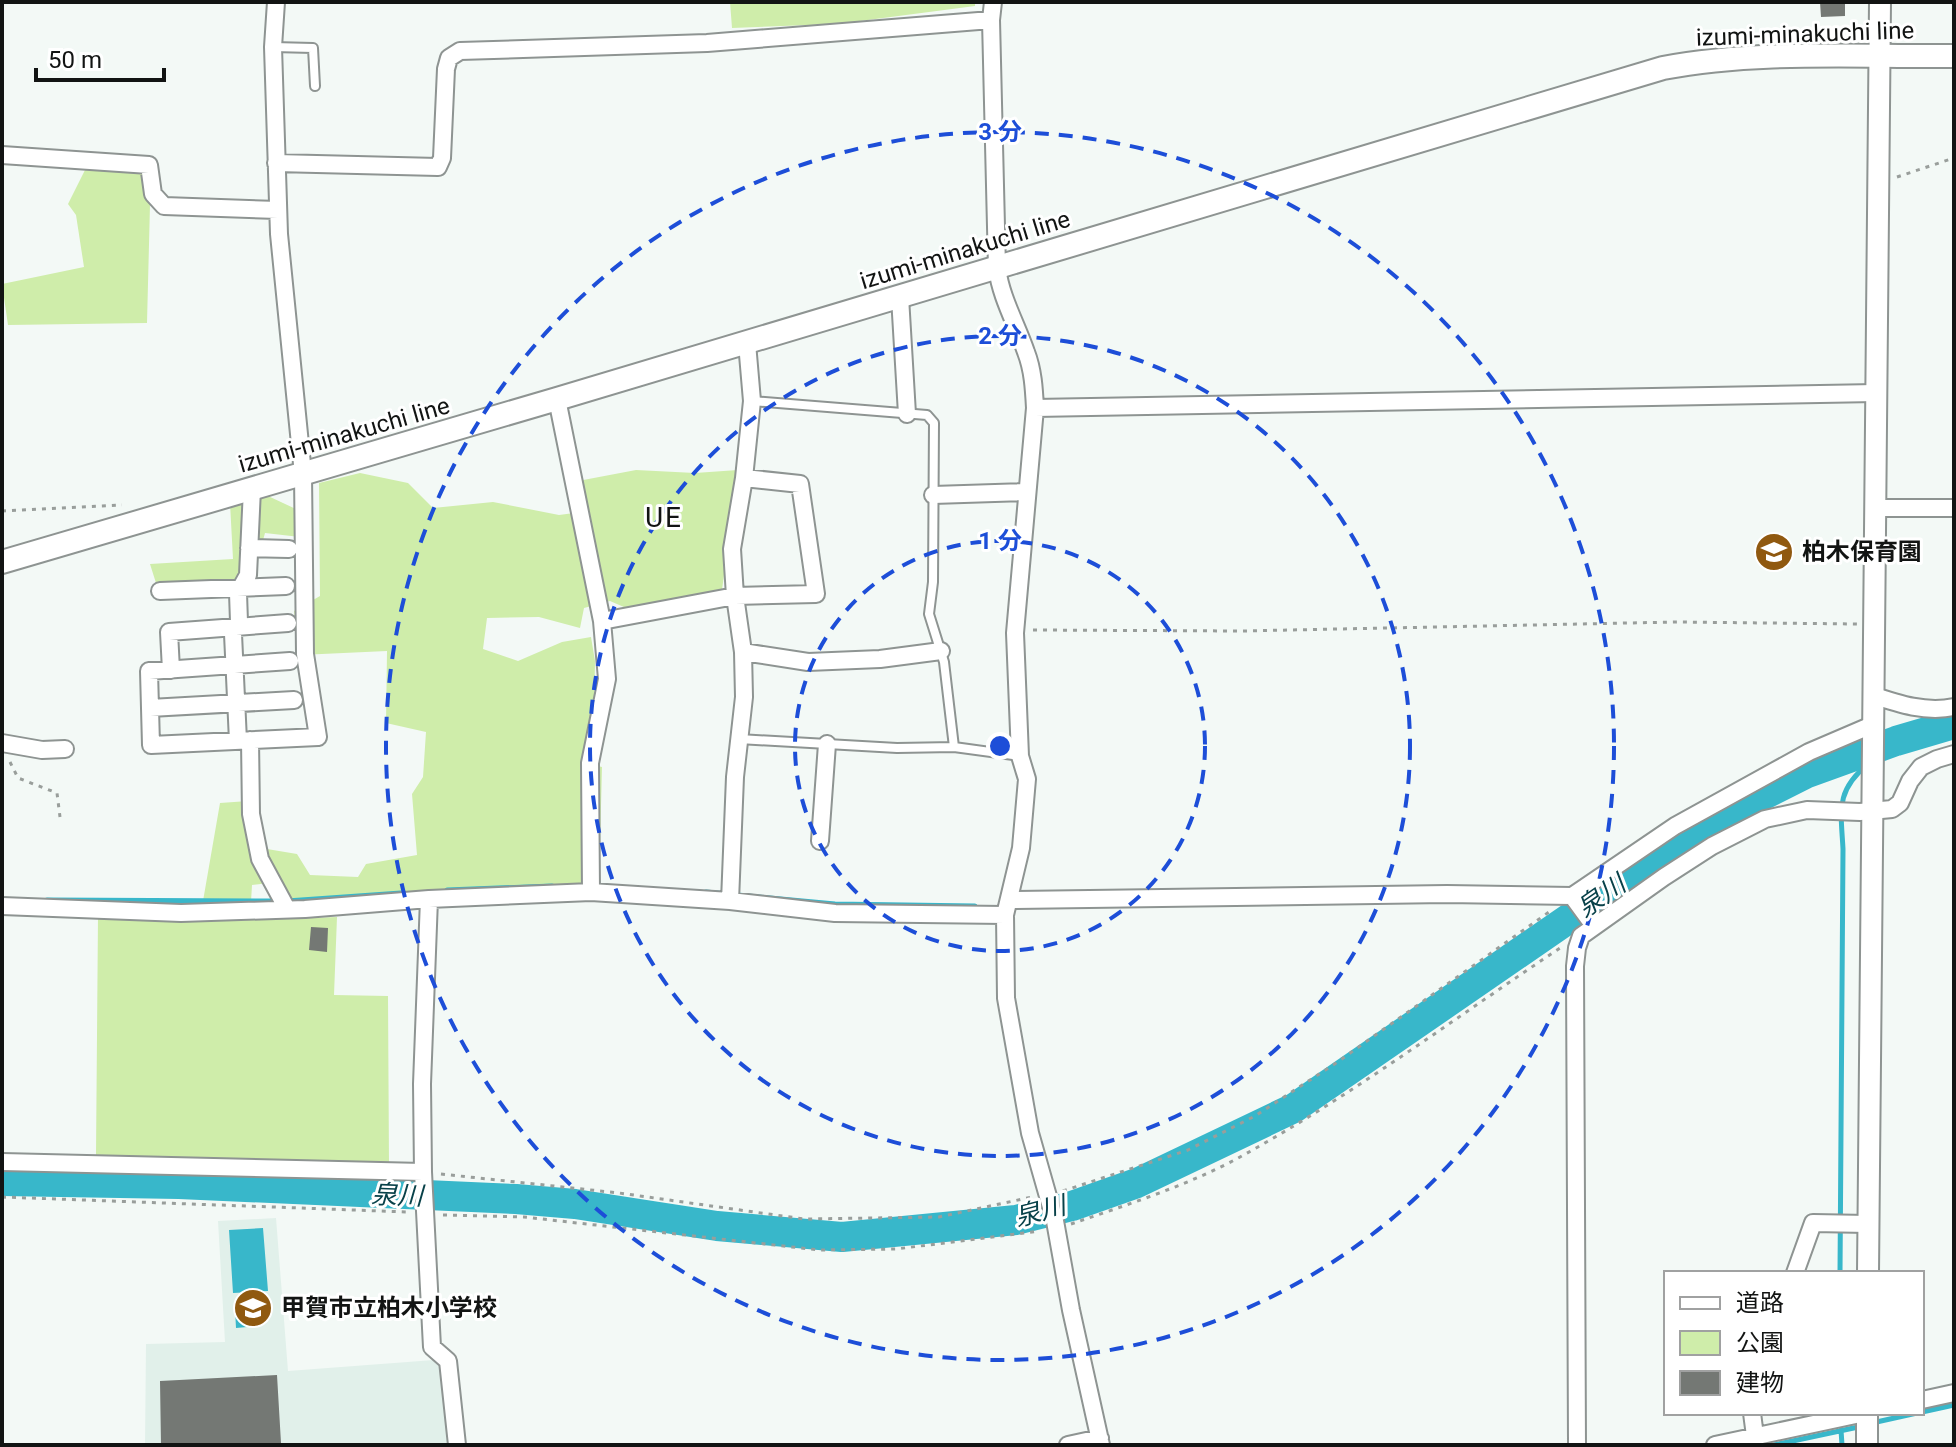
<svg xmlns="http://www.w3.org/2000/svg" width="1956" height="1447" viewBox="0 0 1956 1447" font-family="Roboto,'Noto Sans JP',sans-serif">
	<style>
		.built { fill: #e1f0ea }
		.green { fill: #cfedaa }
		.water { fill: #38b7ca }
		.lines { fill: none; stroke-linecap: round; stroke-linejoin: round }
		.stream { stroke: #38b7ca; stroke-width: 5 }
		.river { stroke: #38b7ca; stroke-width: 30 }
		.building { fill: #747874 }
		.service-casing { stroke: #8e9492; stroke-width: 12 }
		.minor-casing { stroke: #8e9492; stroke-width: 20 }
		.tertiary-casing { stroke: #8e9492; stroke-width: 24 }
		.secondary-casing { stroke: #8e9492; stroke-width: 26 }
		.path { stroke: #999e9b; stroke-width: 3; stroke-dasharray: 4 6; stroke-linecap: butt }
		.service { stroke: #fff; stroke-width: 8 }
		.minor { stroke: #fff; stroke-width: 16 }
		.tertiary { stroke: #fff; stroke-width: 20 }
		.secondary { stroke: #fff; stroke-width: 22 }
		.ring { fill: none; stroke: #1d4ed8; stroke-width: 4; stroke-dasharray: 14 10 }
		.labels { text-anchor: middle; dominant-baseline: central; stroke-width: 6; stroke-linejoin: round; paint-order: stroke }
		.street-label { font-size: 24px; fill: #121413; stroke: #fff }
		.poi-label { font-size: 24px; font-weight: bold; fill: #121413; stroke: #fff; text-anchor: start }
		.water-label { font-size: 26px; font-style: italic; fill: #084149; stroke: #fff }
		.quarter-label { font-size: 28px; letter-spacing: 2px; fill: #121413; stroke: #fff }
		.centre { fill: #1d4ed8; stroke: #fff; stroke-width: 4 }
		.ring-label { font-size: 24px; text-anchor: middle; font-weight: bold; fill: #1d4ed8; stroke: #fff; stroke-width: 6; stroke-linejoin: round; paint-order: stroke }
	</style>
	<rect width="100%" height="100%" fill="#f3f9f6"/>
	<path class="built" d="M276,1218L288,1371L434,1360L442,1368L448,1445H145L146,1344L225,1342L218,1221Z"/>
	<path class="green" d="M730,2H975V6L837,24L732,28Z
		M86,168L143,174L150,205L147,323L8,325L2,284L84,267L76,215L68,204Z
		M636,470L695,473L738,470L720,605L694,613L640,614L610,601L584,608L580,628L539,617L487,618L483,649L518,661L562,642L591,637L595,661L593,765L602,767L599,884L293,902L279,882L252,885L251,902L203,901L220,803L248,801L261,824L267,849L297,854L310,875L358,877L366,864L417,855L412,794L423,777L426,732L386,723L387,651L300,655L294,611L320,596L319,483L360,473L408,483L433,508L493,502L559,515L589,511L578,481Z
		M268,496L298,510L300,537L265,533L253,577L216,582L156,583L150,564L233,559L230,503Z
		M98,916L218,921L337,917L334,995L388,996L389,1164L96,1155Z"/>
	<path class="water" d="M263,1228L268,1291L233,1293L229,1230Z
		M259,1308L260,1326L236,1328L235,1309Z"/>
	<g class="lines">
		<path class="stream" d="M1879,755L1896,741
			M447,890L552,886
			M706,892L835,904L975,906
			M47,900L277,901
			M287,901L401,893
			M1840,1273L1843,849C1841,811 1835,791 1868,764
			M1922,1412L1954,1405
			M1872,1423L1917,1413
			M1841,1430L1842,1445
			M1774,1445L1863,1426"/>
		<path class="river" d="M2,1181L179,1184L516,1199L575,1204L717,1226L842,1237L1016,1220L1072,1206L1137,1183L1294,1108L1706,824L1805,774L1896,741L1954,724"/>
	</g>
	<path class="building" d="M1820,2H1845V16L1821,17Z
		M311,927L328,928L327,952L309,950Z
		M277,1375L281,1443L271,1445H161L160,1381Z"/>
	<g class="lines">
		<g class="service-casing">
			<path id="service" d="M273,47L313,48L315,86
				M752,401L927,415L934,423L933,582L929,614L944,662L954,747
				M739,739L897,748L954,747L1020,756"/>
		</g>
		<g class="minor-casing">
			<path id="minor" d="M276,2L273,47L279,234L303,474L305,654L318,737L151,745L149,671L290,661
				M993,2L991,20L997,268C1001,298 1016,323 1026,352C1033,370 1034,389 1035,408L1015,633L1020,756L1027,779L1021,848L1005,915L1006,998L1030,1133L1055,1221L1071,1310L1101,1445
				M2,155L149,165L153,194L164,206L278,210
				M276,163L438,167L442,158L446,69L449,58L460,51L707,43L991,20
				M900,297L907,414
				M557,399L602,621L607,679L590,763L591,892
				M1035,408L1876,393
				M933,495L1025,492
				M1874,508H1954
				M249,548L289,549
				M160,591L286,586
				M602,621L735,596L816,594L800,484L744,478
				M743,652L808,662L880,659L941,651
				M171,670L169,632L288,623
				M1872,695C1899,704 1926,713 1954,707
				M150,708L294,700
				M250,740L251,814L260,859L287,909
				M238,741L233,634L239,622L238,593L248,575L252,489
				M2,743L42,750L65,749
				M820,841L827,744
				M1572,896L1594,926
				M429,899L422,1084L423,1172L432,1347L448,1361L457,1445
				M1009,900L1447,894L1572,896L1675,826L1809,752L1872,725
				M730,901L735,777L744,697L743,652L735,596L732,549L744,478L752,401L747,343
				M2,906L181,913L305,909L429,899L591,892L730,901L835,913L1005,915
				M2,1162L423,1172
				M1795,1273L1813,1223L1868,1224
				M1922,1400L1954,1393
				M1752,1413L1755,1436
				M1068,1445L1100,1438
				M1577,1445L1575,966L1577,948L1581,936L1664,877L1712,846L1765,819L1807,810L1860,812L1892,809L1900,803L1910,781L1921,767L1937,759L1954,754
				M1715,1445L1865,1413"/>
		</g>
		<g class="tertiary-casing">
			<path id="tertiary" d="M1868,1273L1880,2
				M1867,1413V1445"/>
		</g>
		<g class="secondary-casing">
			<path id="secondary" d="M2,562L557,399L1663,68C1758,50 1858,57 1954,56"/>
		</g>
		<path class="path" d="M1897,177L1954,158
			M2,511L122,505
			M1033,630L1242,631L1677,622L1857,624
			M10,762L18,778L57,793L60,817
			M441,1174L619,1193L804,1219L939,1217L1032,1197
			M1063,1191L1188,1150L1255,1116L1336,1063L1549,912
			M2,1197L408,1212
			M443,1215L524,1217L819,1250L896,1249L1040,1231
			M1071,1224C1126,1205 1189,1185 1240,1157C1351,1096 1455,1018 1560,948"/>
		<use href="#service" class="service"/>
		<use href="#minor" class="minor"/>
		<use href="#tertiary" class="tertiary"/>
		<use href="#secondary" class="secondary"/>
	</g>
	<g class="ring">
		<circle cx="1000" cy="746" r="205"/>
		<circle cx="1000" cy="746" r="410"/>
		<circle cx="1000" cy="746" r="614"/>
	</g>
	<defs>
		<g id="school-disc" transform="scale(2)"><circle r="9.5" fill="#905910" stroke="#fff"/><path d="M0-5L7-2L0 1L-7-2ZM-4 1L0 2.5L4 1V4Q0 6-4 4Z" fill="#fff"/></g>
	</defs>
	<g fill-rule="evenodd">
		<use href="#school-disc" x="1774" y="552"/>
		<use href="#school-disc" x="253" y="1308"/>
	</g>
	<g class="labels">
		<g class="street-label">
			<text transform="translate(1805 34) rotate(-2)">izumi-minakuchi line</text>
			<text transform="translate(965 250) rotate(-17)">izumi-minakuchi line</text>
			<text transform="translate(344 435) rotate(-16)">izumi-minakuchi line</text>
		</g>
		<g class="poi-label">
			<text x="1802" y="552">柏木保育園</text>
			<text x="281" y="1308">甲賀市立柏木小学校</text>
		</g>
		<g class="water-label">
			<text transform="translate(1601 896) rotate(-35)">泉川</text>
			<text transform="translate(397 1195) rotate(2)">泉川</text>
			<text transform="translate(1040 1211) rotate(-15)">泉川</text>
		</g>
		<g class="quarter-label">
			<text x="664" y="517">UE</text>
		</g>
	</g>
	<circle cx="1000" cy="746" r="12" class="centre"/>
	<g class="ring-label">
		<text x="1000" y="140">3 分</text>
		<text x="1000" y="344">2 分</text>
		<text x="1000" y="549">1 分</text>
	</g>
	<rect width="1956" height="1447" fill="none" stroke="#121413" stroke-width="8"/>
	<rect x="1664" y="1271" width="260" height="144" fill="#ffffff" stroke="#a0a1a1" stroke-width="2"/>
	<rect x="1680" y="1297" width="40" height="12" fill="#ffffff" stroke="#a0a1a1" stroke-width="2"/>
	<text x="1736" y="1311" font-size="24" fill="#121413">道路</text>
	<rect x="1680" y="1331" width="40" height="24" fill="#cfedaa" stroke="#a0a1a1" stroke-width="2"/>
	<text x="1736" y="1351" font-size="24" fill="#121413">公園</text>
	<rect x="1680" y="1371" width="40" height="24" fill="#747874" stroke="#a0a1a1" stroke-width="2"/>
	<text x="1736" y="1391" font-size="24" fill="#121413">建物</text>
	<path d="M36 68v12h128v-12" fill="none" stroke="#121413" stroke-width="4"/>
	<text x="48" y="68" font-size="24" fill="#121413" stroke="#ffffff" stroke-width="6" paint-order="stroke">50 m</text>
</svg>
